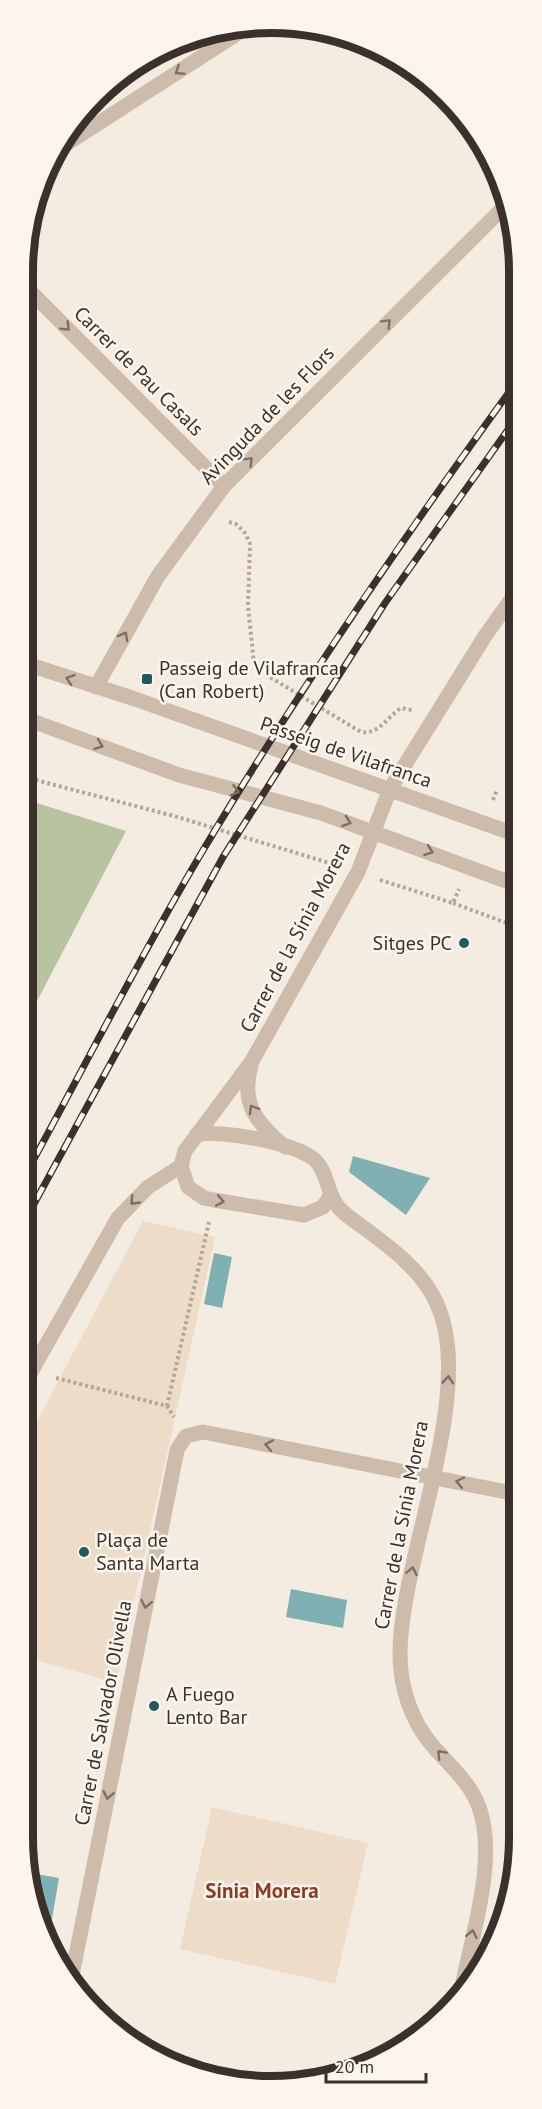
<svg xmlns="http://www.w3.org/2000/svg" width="542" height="2109" viewBox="0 0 542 2109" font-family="'PT Sans',sans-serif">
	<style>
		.green { fill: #b8c4a0 }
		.plaza { fill: #ecdcc8 }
		.water { fill: #7fb0b2 }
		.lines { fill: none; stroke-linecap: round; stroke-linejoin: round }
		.path { stroke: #b9a596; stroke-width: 4; stroke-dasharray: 3 3; stroke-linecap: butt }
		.minor { stroke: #cdbbac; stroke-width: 15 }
		.rail-casing { stroke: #3b302b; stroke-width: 7 }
		.rail { stroke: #fbf5ee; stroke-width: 4.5; stroke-dasharray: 14; stroke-linecap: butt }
		.oneway { stroke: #7d6f65 }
		.poi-dot { fill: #1f5a5e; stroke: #fbf5ee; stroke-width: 2 }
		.labels { text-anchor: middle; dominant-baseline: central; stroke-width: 5; stroke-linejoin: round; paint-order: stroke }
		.street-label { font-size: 20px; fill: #3b302b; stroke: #fbf5ee }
		.poi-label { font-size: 20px; fill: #3b302b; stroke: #fbf5ee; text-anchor: start }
		.neighbourhood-label { font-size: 21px; font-weight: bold; fill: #8c3b22; stroke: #fbf5ee }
		.rim { fill: none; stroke: #3b302b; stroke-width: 8 }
	</style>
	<rect width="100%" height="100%" fill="#f4ebe1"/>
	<path class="green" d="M24,799L126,831L24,1026Z"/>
	<path class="plaza" d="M143,1221L215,1237L116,1683L23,1656V1448Z
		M212,1807L368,1843L335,1984L180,1949Z"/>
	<path class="water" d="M353,1156L430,1178L406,1215L349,1172Z
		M214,1253L232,1257L222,1308L204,1304Z
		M291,1589L347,1600L343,1628L286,1617Z
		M31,1873L59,1878L49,1936L41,1933Z"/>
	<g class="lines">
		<path class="path" d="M229,522L236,524L245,533L250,544L248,606L254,664L258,670L361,732C379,735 387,717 401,708L412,710
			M24,763L28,744
			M24,777L174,816L336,865
			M493,800L497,790
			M380,880L453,903L459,889
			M453,903L517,927
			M56,1378L167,1406L174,1417
			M167,1406L209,1222"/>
		<path class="minor" d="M54,152L246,28
			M25,286L224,486
			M24,663L135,699L517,835
			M96,687L158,576L224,486L507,204
			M24,718L179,775L321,813L517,885
			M251,1066C240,1105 257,1122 285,1147
			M196,1135C220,1129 298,1143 316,1161C328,1174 327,1194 339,1208C346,1216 358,1223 367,1230C392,1249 418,1268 433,1296C482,1382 400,1555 400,1654C400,1686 411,1721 432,1745C449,1765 470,1782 479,1807C498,1859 471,1938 461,1992
			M331,1195L323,1207L304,1215L214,1200L204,1198L188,1187L181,1166L185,1151L252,1061L358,872L390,789L485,636L517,591
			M23,1386L118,1218L148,1187L181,1166
			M71,1980L177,1450L186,1436L203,1432L517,1494
			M150,2053L204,2072"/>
		<g class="rail-casing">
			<path id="rail" d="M23,1179C83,1070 139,958 202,852C299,689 406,534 517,381
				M23,1224L223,857L385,603L517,417"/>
		</g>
		<use href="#rail" class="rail"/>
	</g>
	<defs><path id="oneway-chevron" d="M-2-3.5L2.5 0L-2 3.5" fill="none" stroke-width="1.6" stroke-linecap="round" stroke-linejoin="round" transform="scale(1.5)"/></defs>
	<g class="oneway">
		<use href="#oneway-chevron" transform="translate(179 71) rotate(147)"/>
		<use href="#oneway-chevron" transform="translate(387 323) rotate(-45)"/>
		<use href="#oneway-chevron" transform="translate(66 327) rotate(45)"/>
		<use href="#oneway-chevron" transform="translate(249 461) rotate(-45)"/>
		<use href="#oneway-chevron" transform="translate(124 636) rotate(-61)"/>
		<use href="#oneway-chevron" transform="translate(70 679) rotate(-161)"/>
		<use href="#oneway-chevron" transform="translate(99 745) rotate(20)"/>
		<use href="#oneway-chevron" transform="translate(235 791) rotate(15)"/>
		<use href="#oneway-chevron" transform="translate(347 822) rotate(19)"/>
		<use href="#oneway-chevron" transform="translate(429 851) rotate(20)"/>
		<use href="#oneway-chevron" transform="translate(253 1109) rotate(-120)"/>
		<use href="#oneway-chevron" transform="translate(134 1201) rotate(134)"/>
		<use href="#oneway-chevron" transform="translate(220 1201) rotate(11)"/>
		<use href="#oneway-chevron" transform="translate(448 1380) rotate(-86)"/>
		<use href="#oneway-chevron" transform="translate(269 1445) rotate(-169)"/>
		<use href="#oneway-chevron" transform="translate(460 1482) rotate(-168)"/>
		<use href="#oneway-chevron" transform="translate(412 1571) rotate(-78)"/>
		<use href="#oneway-chevron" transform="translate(146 1604) rotate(101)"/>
		<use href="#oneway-chevron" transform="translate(441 1754) rotate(-133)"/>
		<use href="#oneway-chevron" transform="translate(108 1795) rotate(101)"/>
		<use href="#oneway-chevron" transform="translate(472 1934) rotate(-79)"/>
	</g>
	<g class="poi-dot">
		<rect x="141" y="673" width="12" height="12" rx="3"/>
		<circle cx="464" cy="943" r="6"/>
		<circle cx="84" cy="1552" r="6"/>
		<circle cx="154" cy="1706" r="6"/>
	</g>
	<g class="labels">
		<g class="street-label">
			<text transform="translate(139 371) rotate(45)">Carrer de Pau Casals</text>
			<text transform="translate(267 415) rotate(-46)">Avinguda de les Flors</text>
			<text transform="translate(346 752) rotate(19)">Passeig de Vilafranca</text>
			<text transform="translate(295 937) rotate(-62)">Carrer de la Sínia Morera</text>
			<text transform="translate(401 1525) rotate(-79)">Carrer de la Sínia Morera</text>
			<text transform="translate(103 1713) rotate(-79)">Carrer de Salvador Olivella</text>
		</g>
		<g class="poi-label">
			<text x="159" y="668">Passeig de Vilafranca<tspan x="159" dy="23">(Can Robert)</tspan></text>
			<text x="452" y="943" text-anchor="end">Sitges PC</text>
			<text x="96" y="1540">Plaça de<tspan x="96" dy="23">Santa Marta</tspan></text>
			<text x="166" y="1694">A Fuego<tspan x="166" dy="23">Lento Bar</tspan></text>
		</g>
		<g class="neighbourhood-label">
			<text x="262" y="1890">Sínia Morera</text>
		</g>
	</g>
	<path d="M0 0H542V2109H0ZM271 33H271A238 238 0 0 1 509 271V1838A238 238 0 0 1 271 2076H271A238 238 0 0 1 33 1838V271A238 238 0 0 1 271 33Z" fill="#fbf5ee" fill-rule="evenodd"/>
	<path class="rim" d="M271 33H271A238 238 0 0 1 509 271V1838A238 238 0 0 1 271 2076H271A238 238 0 0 1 33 1838V271A238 238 0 0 1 271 33Z"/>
	<path d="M326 2073v9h100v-9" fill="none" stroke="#3b302b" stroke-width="3"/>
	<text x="335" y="2073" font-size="18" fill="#3b302b" stroke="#fbf5ee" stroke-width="4.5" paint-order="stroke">20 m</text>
</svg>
